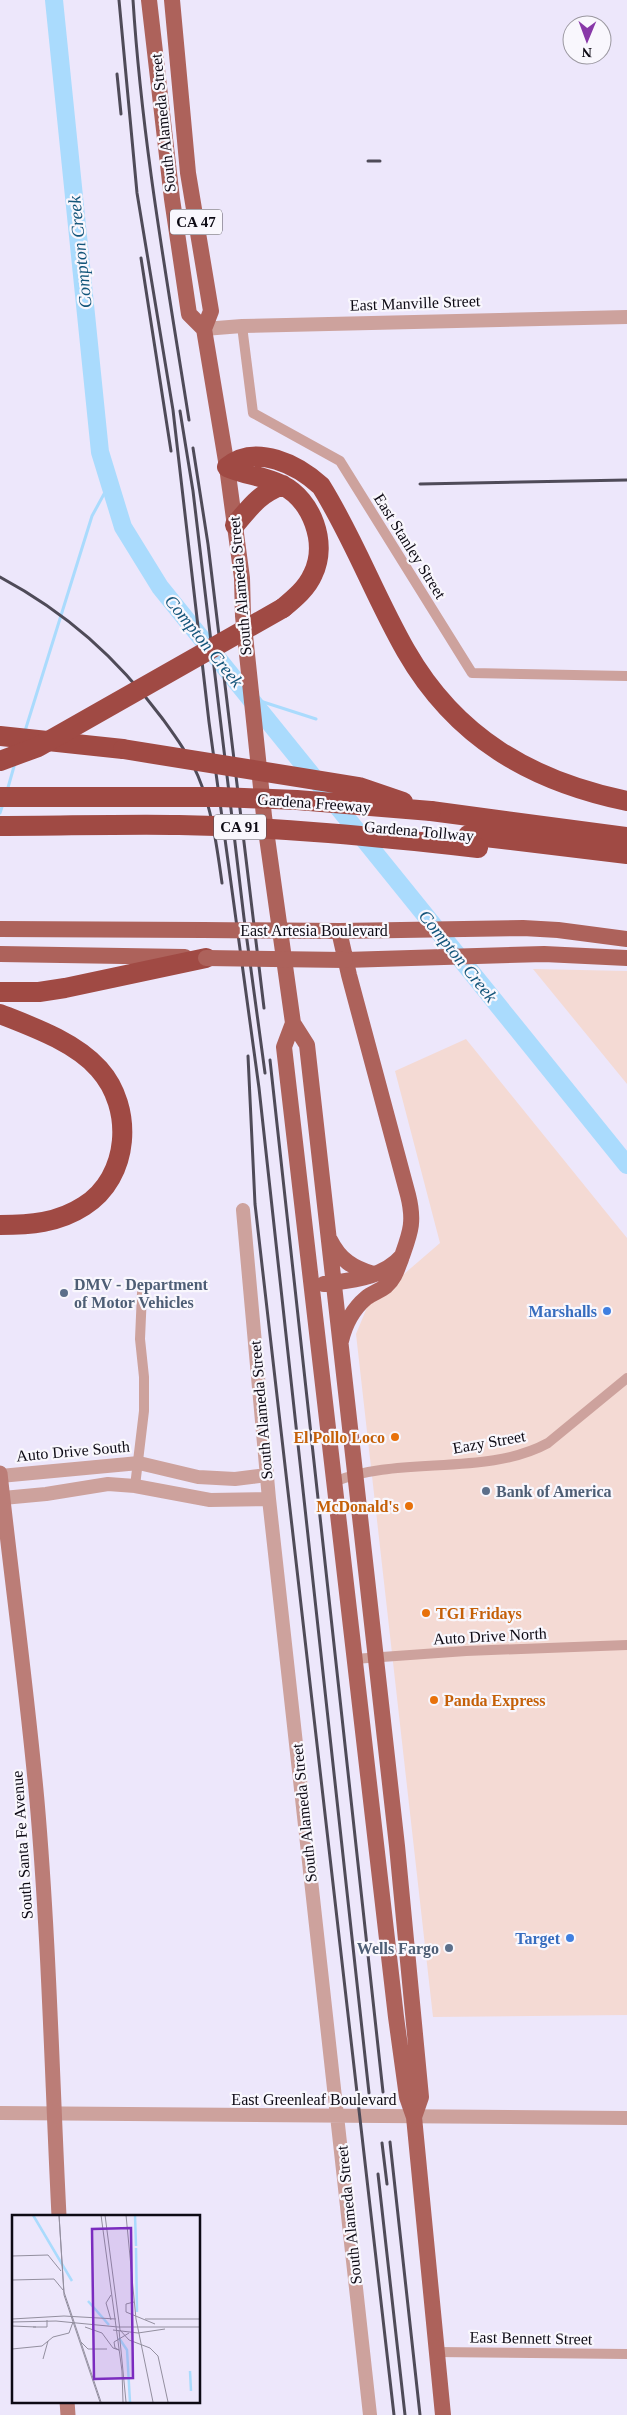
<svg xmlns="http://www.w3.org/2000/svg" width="627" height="2415" viewBox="0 0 627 2415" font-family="'Times New Roman',serif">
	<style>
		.commercial { fill: #f4dad4 }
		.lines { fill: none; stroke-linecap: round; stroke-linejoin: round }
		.stream { stroke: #aadbfd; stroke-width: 3 }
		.river { stroke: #aadbfd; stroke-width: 18 }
		.minor { stroke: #cda29d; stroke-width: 10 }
		.tertiary { stroke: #cda29d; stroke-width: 14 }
		.secondary { stroke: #bb7d77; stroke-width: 15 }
		.primary { stroke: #ad625b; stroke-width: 16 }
		.motorway { stroke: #a04a44; stroke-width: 20 }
		.rail { stroke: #4f4b58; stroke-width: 3 }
		.primary-bridge { stroke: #ad625b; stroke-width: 16 }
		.motorway-bridge { stroke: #a04a44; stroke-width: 20 }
		.service-dot { fill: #5c6f8a; stroke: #f9f7fd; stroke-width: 2 }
		.shop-dot { fill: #3f7fe0; stroke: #f9f7fd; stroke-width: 2 }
		.food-dot { fill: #e8710a; stroke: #f9f7fd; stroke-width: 2 }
		.labels { text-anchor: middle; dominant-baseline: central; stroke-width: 4.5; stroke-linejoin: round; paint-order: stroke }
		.shield { fill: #f9f7fd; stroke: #54515a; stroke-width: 1 }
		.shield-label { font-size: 15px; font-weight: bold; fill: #0d0a14 }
		.street-label { font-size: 16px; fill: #0d0a14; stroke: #f9f7fd }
		.service-label { font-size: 16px; font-weight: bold; fill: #4e5e75; stroke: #f9f7fd; text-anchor: start }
		.shop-label { font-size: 16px; font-weight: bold; fill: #366cbe; stroke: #f9f7fd; text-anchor: end }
		.food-label { font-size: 16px; font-weight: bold; fill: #c56008; stroke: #f9f7fd; text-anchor: end }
		.water-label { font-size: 18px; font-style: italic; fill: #13557a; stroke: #f9f7fd }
		.inset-river { fill: none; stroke: #aadbfd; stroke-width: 2.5 }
		.inset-road { fill: none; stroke: #938f9f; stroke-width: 1 }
		.view { fill: #7b2cbf; fill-opacity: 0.15; stroke: #7b2cbf; stroke-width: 2.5 }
		.inset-edge { fill: none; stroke: #0d0a14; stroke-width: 2.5 }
	</style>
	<rect width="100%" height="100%" fill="#ede7fb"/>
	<path class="commercial" d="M533,969L627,971V1084Z
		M466,1039L627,1238V2015L433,2017L356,1334L368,1305L440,1243L395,1071Z"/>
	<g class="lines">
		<path class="stream" d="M257,700L316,719
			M25,731L92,516L110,483
			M7,791L15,763
			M0,813L3,804"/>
		<path class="river" d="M54,0L100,452L123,527L160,587L627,1165"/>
		<path class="minor" d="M242,326L253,413L340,461L472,673L627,676
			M334,1482C398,1455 486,1477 548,1443L627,1378
			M135,1486L144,1411V1377L140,1339L142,1293
			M354,1659L466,1651L627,1645
			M435,2352L627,2354"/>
		<path class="tertiary" d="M204,329L242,326L627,317
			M243,1210L269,1499L370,2415
			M0,1476L139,1463L198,1477L235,1479L267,1475
			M3,1498L46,1494L108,1484L135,1486L210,1500L269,1499
			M0,2113L627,2118"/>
		<path class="secondary" d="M0,1473C12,1582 27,1691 37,1801C49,1939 52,2078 59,2216
			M67,2401L68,2415"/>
		<path class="primary" d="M149,0L172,199L189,314L204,329
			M172,0L188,173L211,311L204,329L227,467L242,578L243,616L264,816L293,1023L284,1047L396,2017L407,2097L414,2117L443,2415
			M0,929L203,930
			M0,954L185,957
			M345,960L544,954L627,958
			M293,1023L307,1045L397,1846L421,2097L414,2117
			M330,1240C340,1260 353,1268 373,1274
			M324,1284C352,1280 383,1278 402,1256
			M341,1341C345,1324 353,1309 366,1298C372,1293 380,1291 386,1286C395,1278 397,1269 401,1259C410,1233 415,1223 408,1195L349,975L339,931L523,928L558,930L627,939"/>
		<path class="motorway" d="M235,525C251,506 259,494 283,485
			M283,608C295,598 307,588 313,574C328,543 312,500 282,485C264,476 245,475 227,467C256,443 298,465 321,486C354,539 375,597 406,651C456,738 531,781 627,801
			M0,736L123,749
			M431,811L627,837
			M468,835L627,854
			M0,992H39L65,988L206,958
			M0,1014C33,1027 75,1042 99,1069C134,1108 130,1177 84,1206C58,1223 30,1225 0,1225"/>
		<path class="rail" d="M119,0L137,193L173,410L209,722L259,1088L369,2093
			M133,0C142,142 167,280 189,420
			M117,74L121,114
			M368,161H380
			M141,258L171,451
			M180,411L193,491L244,918L265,1073
			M193,448L208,544L264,1008
			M420,484L627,480
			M0,577C67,613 116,657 162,718C175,736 189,755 198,776C212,809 217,847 222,883
			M248,1056L255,1204L394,2415
			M270,1060L383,2092
			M390,2142L420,2415
			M382,2143L387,2184
			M378,2174L405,2415"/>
		<path class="primary-bridge" d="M203,930L339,931
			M206,958L345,960"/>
		<path class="motorway-bridge" d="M123,749L359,787L403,802
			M0,761L38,747L283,608
			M0,797H220L297,800L431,811
			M0,826C60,826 119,824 179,825C279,827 379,837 478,848"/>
	</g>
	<g class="service-dot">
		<circle cx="64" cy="1293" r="5"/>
		<circle cx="486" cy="1491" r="5"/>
		<circle cx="449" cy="1948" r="5"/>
	</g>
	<g class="shop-dot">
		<circle cx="607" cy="1311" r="5"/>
		<circle cx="570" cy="1938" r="5"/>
	</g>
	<g class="food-dot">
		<circle cx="395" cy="1437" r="5"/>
		<circle cx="409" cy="1506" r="5"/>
		<circle cx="426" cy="1613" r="5"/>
		<circle cx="434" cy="1700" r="5"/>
	</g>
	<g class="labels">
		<g class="shield">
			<rect x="170" y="209.5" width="52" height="25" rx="4"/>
			<rect x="214" y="814.5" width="52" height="25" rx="4"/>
		</g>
		<g class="shield-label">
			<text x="196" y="222">CA 47</text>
			<text x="240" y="827">CA 91</text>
		</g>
		<g class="street-label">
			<text transform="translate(163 123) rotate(-96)">South Alameda Street</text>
			<text transform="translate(415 303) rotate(-2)">East Manville Street</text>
			<text transform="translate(410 546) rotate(58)">East Stanley Street</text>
			<text transform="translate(240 586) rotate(-95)">South Alameda Street</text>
			<text transform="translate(314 803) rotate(4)">Gardena Freeway</text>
			<text transform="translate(419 831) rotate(5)">Gardena Tollway</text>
			<text x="314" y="930">East Artesia Boulevard</text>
			<text transform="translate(261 1410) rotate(-95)">South Alameda Street</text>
			<text transform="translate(489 1442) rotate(-10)">Eazy Street</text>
			<text transform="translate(73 1451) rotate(-5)">Auto Drive South</text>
			<text transform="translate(490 1636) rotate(-3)">Auto Drive North</text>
			<text transform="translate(304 1813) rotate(-96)">South Alameda Street</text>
			<text transform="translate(22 1845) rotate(-94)">South Santa Fe Avenue</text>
			<text x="314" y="2099">East Greenleaf Boulevard</text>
			<text transform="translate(349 2215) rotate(-96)">South Alameda Street</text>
			<text transform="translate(531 2338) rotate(1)">East Bennett Street</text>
		</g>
		<g class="service-label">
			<text x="74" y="1284">DMV - Department<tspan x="74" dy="18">of Motor Vehicles</tspan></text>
			<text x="496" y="1491">Bank of America</text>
			<text x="439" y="1948" text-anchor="end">Wells Fargo</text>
		</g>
		<g class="shop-label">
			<text x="597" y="1311">Marshalls</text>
			<text x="560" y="1938">Target</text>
		</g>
		<g class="food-label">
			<text x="385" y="1437">El Pollo Loco</text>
			<text x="399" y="1506">McDonald's</text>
			<text x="436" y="1613" text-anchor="start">TGI Fridays</text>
			<text x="444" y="1700" text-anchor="start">Panda Express</text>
		</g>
		<g class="water-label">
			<text transform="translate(80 252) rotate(-96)">Compton Creek</text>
			<text transform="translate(204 641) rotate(51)">Compton Creek</text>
			<text transform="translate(458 956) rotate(51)">Compton Creek</text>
		</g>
	</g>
	<g transform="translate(12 2215)">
		<rect width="188" height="188" fill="#ede7fb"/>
		<path class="inset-river" d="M21,0L60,66M123,0L124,31M124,33L125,97M76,86L97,110M107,123L115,135L118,187M178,156L179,176"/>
		<path class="inset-road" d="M47,0L52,77L89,187M47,0L52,80L88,187M89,0L110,156L111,187M93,0L108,115L117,125L138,133L146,141L156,187M114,0L124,104L141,187M0,41L36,40L49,56M0,65L42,64L51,75M99,80L94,88L99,105M122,87L114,89V97L143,109M0,104L52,101L104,104M133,104H188M0,107L44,106L106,112H188M0,111L24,112M21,112H35V105M73,112L90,118L101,133L107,135L103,133M101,115L126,118L153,114M107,115L114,187M69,127L76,134H95M103,133L102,127L117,118M0,134L30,131L41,122L57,118L61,107M31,144L36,126"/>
		<path class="view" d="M119,13L121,163L82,164L80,14Z"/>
		<rect width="188" height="188" class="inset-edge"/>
	</g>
	<g transform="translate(587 40) rotate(181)"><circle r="24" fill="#f9f7fd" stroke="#9b98a0"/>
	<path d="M0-4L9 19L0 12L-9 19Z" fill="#8838a8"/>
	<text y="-8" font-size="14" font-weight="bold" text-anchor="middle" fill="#0d0a14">N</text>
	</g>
</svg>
